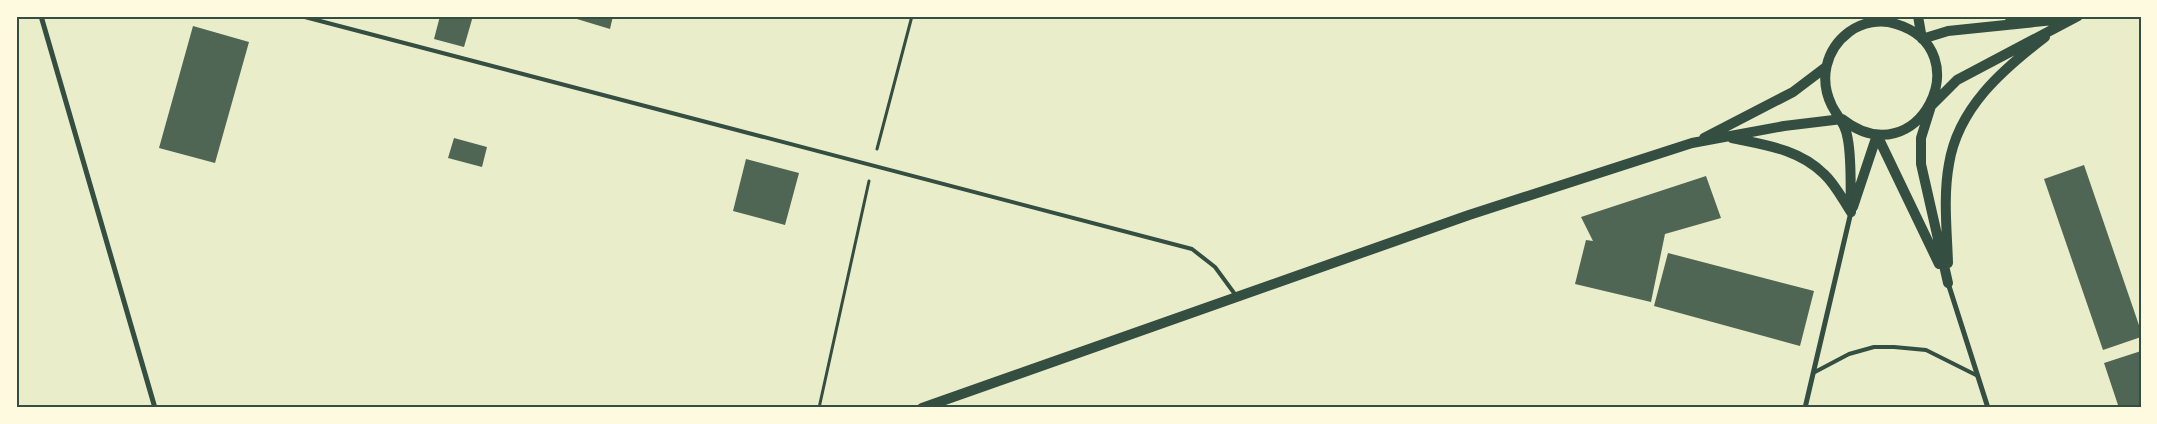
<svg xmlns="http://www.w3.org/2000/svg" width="2157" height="424" viewBox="0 0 2157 424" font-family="'Varela Round',sans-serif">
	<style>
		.building { fill: #4f6655 }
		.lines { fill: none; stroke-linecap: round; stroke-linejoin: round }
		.path { stroke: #344e41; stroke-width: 3 }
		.service { stroke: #344e41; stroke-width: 4 }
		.minor { stroke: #344e41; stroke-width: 5 }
		.secondary { stroke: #344e41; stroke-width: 10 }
		.neatline { fill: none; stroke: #344e41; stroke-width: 2 }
	</style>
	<rect width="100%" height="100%" fill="#e9edc9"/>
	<path class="building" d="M440,16H473L464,47L434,39Z
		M567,16H613L610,29Z
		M193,26L249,42L215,163L159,148Z
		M454,138L487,147L482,167L448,158Z
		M746,159L799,173L785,225L733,211Z
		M2084,165L2141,331V337L2103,350L2044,179Z
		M1706,176L1721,218L1665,234L1651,302L1575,284L1586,240L1593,241L1581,217Z
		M1668,253L1814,291L1800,346L1654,306Z
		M2141,351V408H2119L2104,363Z"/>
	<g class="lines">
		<path class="path" d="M877,149L912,16
			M819,408L869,181"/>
		<path class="service" d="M301,16L1192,249L1215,267L1237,297
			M1813,373L1849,354L1874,347H1894L1926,350L1978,376"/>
		<path class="minor" d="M41,16L155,408
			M1948,283L1988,408
			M1805,408L1851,212"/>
		<path class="secondary" d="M1918,16L1922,39L1948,31L2064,19
			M2009,16L2034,17
			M1877,135L1939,264
			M1704,138L1793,92L1826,67
			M1732,138C1765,145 1799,149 1824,174C1835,184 1843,200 1851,212
			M1853,207L1877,135
			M1948,263C1947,231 1943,196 1949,164C1958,108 2002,70 2045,37
			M1948,283L1921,164V138L1931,106L1957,80L2078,16
			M922,408L1469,215L1692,143L1784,126L1842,119C1918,179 1982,50 1896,24C1881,19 1862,22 1849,32C1825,50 1819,80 1832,106C1839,119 1846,125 1848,140C1852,163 1850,189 1851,212"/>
	</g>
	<rect width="2157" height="424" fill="none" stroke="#fefae0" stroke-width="35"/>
	<rect x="18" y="18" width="2122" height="388" class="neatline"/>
</svg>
